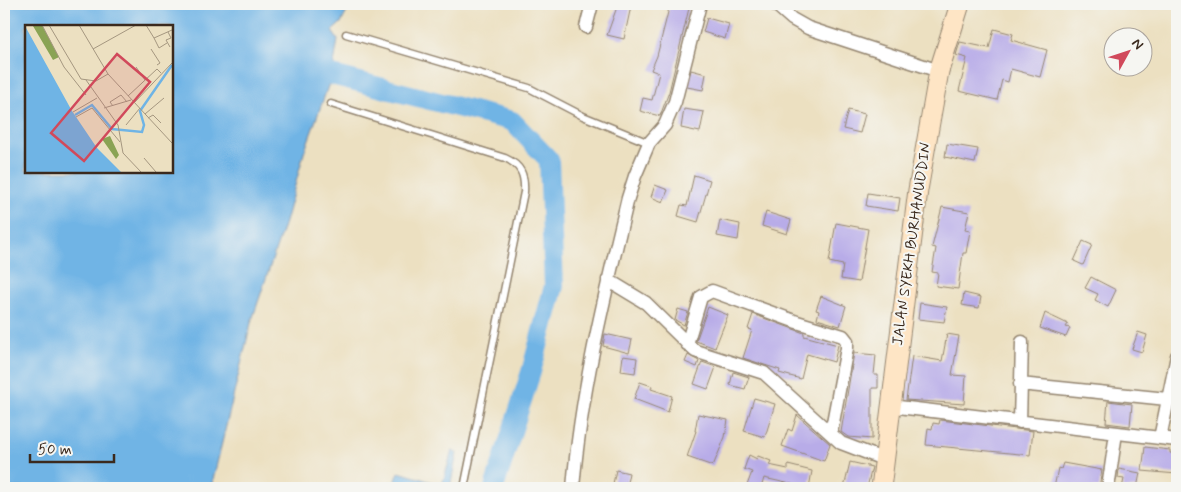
<svg xmlns="http://www.w3.org/2000/svg" width="1181" height="492" viewBox="0 0 1181 492" font-family="Mynerve,sans-serif">
	<style>
		.water { fill: #6fb4e5; stroke: #556f82; fill-rule: evenodd }
		.lines { fill: none; stroke-linecap: round; stroke-linejoin: round }
		.river { stroke: #6fb4e5; stroke-width: 20 }
		.building { fill: #b8ace8 }
		.lane-casing { stroke: #948570; stroke-width: 9 }
		.street-casing { stroke: #948570; stroke-width: 15 }
		.secondary-casing { stroke: #948570; stroke-width: 21 }
		.lane { stroke: #fff; stroke-width: 6 }
		.street { stroke: #fff; stroke-width: 12 }
		.secondary { stroke: #fee5c5; stroke-width: 19 }
		.labels { text-anchor: middle; dominant-baseline: central; stroke-width: 4; stroke-linejoin: round; paint-order: stroke }
		.street-label { font-size: 15px; fill: #3b2a1e; stroke: #f6f6f2 }
		.inset-river { fill: none; stroke: #6fb4e5; stroke-width: 2.5 }
		.inset-road { fill: none; stroke: #a59780; stroke-width: 1 }
		.view { fill: #d1495b; fill-opacity: 0.15; stroke: #d1495b; stroke-width: 2.5 }
		.inset-edge { fill: none; stroke: #3b2a1e; stroke-width: 2.5 }
	</style>
	<rect width="100%" height="100%" fill="#f6f6f2"/>
	<filter id="ink" filterUnits="userSpaceOnUse"><feTurbulence type="fractalNoise" baseFrequency=".02" numOctaves="2"/><feDisplacementMap in="SourceGraphic" scale="10" xChannelSelector="R" yChannelSelector="G"/><feConvolveMatrix kernelMatrix="1 2 1 2 8 2 1 2 1" color-interpolation-filters="sRGB"/></filter>
	<filter id="wash" filterUnits="userSpaceOnUse"><feTurbulence type="fractalNoise" baseFrequency=".0096" numOctaves="4" result="noise"/><feDisplacementMap in="SourceGraphic" scale="20" xChannelSelector="R" yChannelSelector="G"/><feGaussianBlur stdDeviation="1.12" result="paint"/><feColorMatrix in="noise" values="0 0 0 0 0 0 0 0 0 0 0 0 0 0 0 0 0 1.4 0 .05"/><feComposite in="paint" operator="in"/></filter>
	<g filter="url(#wash)">
		<rect width="100%" height="100%" fill="#ece0c1"/>
		<path class="water" d="M4,4H351L341,23L332,31L338,40L332,75L304,153L285,222L251,323L211,488H4ZM26,26H171V171H26Z
			M452,451L457,453L450,488H393L399,472L442,485Z"/>
		<g class="lines">
			<path class="river" d="M332,75L512,121L549,160L554,286L531,372L494,488"/>
		</g>
		<g id="blocks">
			<path class="building" d="M618,4L631,6L624,39L607,35Z
				M670,4H690L669,92L660,116L640,111L643,98L652,100L659,73L651,70L657,56Z
				M707,18L729,24L725,39L703,32Z
				M994,29L1013,34L1011,40L1047,50L1040,77L1011,69L1008,82L1002,80L997,100L959,91L967,58L956,55L960,42L989,48Z
				M691,70L706,74L703,90L687,87Z
				M684,109L704,112L700,132L681,128Z
				M848,110L865,114L860,133L843,129Z
				M947,144L978,149L975,163L945,157Z
				M694,175L710,180L698,222L678,216L681,205L687,206Z
				M655,185L668,190L663,202L651,197Z
				M868,193L900,198L898,211L866,206Z
				M942,207L969,212L965,230L970,231L966,253H963L958,289L936,286L938,273L932,272L936,248L932,247Z
				M766,212L791,220L787,234L762,226Z
				M720,220L740,224L738,240L717,236Z
				M836,223L868,229L859,282L841,279L843,265L829,262Z
				M1083,241L1092,245L1083,265L1074,261Z
				M1091,277L1116,290L1108,307L1095,300L1098,294L1085,288Z
				M964,293L981,297L979,308L962,305Z
				M821,296L846,306L840,326L817,319L819,311L816,310Z
				M920,303L947,307L944,322L918,319Z
				M708,307L728,315L715,348L696,341Z
				M678,309L688,312L684,325L675,320Z
				M1045,313L1068,324L1066,327L1070,328L1066,337L1040,328Z
				M753,314L804,333V336L838,345L834,362L807,354L801,379L779,373L780,370L743,358L752,330L748,329Z
				M1138,332L1147,335L1142,352L1132,349Z
				M605,334L632,340L629,353L603,346Z
				M947,334L959,336L952,375L966,376L964,404L906,400L912,356L942,361Z
				M854,353L876,355L874,375H878V388H872V439L848,437L841,432Z
				M688,355L699,361L697,367L685,362Z
				M623,356L637,358L635,373L621,371Z
				M702,362L716,367L708,389L694,384Z
				M733,372L749,377L745,389L730,385Z
				M640,382L652,386L651,389L672,396L668,412L634,399Z
				M754,398L775,404L765,437L744,431Z
				M1108,401L1132,404L1130,426L1106,423Z
				M698,414L728,420L725,437L713,466L687,457L696,431H695Z
				M797,415L830,444L824,461L782,446L788,429L792,431Z
				M940,420L1033,431L1030,455L926,445L928,428L932,429L933,423L939,424Z
				M1145,447L1170,450V453L1177,454V474L1142,471Z
				M749,455L757,459L758,456L771,461L769,465L788,469V465L812,471L809,488L764,478L761,488H746L752,472L744,469Z
				M850,462L872,467L867,488H844Z
				M1063,463L1102,470L1099,488H1054L1058,468L1061,469Z
				M1119,469L1140,473L1137,488H1122L1124,479L1118,478Z
				M616,470L629,473L626,488H612Z"/>
		</g>
	</g>
	<g filter="url(#ink)">
		<use href="#blocks" fill-opacity="0" stroke="#948570" stroke-width="1"/>
		<g class="lines">
			<g class="lane-casing">
				<path id="lane" d="M346,34L529,88L583,116L649,143
					M331,104L505,158C521,165 525,175 524,192L464,488"/>
			</g>
			<g class="street-casing">
				<path id="street" d="M775,4L792,19L808,28L939,71
					M586,27L592,4
					M608,280L646,303L695,351L764,373L841,443L883,459
					M687,344L701,297L712,291L797,322L843,336L847,341V348L831,433
					M1020,384L1167,399
					M890,406L1177,440
					M1020,422L1022,342
					M1160,438L1177,356
					M573,488C581,390 605,294 628,198L635,176L649,143L665,125L675,102L700,4
					M1108,488L1116,433"/>
			</g>
			<g class="secondary-casing">
				<path id="secondary" d="M881,488L918,190L939,71L960,4"/>
			</g>
			<use href="#lane" class="lane"/>
			<use href="#street" class="street"/>
			<use href="#secondary" class="secondary"/>
		</g>
	</g>
	<g class="labels">
		<g class="street-label">
			<text transform="translate(912 244) rotate(-82)">JALAN SYEKH BURHANUDDIN</text>
		</g>
	</g>
	<g transform="translate(25 25)">
		<rect width="148" height="148" fill="#ece0c1"/>
		<path d="M17,0L34,32L28,35L8,1ZM85,111L94,130L91,134L77,114Z" fill="#8aa354"/>
		<path d="M0,1L47,86L72,123L96,147H0Z" fill="#6fb4e5"/>
		<path class="inset-river" d="M50,90L67,80L87,104L117,107L119,100L115,86L147,40"/>
		<path class="inset-road" d="M17,0L39,42L61,70M24,0L56,54L71,56L83,49M54,0L83,49L147,118M121,0L129,13L147,5M143,7L146,13L141,15L145,22M129,13L134,23L142,18M68,24L111,0M126,24L135,38L132,40M111,42L120,55M61,55L93,100L98,128L116,147M103,71L132,44L136,48M109,78L147,38M88,81L85,77L96,70L102,77M79,83L106,75M48,87L72,73M120,89L139,73M51,92L67,83L95,117M123,93L128,90L136,98M101,100L115,83M119,133L131,147"/>
		<path class="view" d="M92,29L125,57L59,136L26,108Z"/>
		<rect width="148" height="148" class="inset-edge"/>
	</g>
	<rect width="1181" height="492" fill="none" stroke="#f6f6f2" stroke-width="20"/>
	<g transform="translate(1128 52) rotate(50)"><circle r="24" fill="#f6f6f2" stroke="#aba49d"/>
	<path d="M0-4L9 19L0 12L-9 19Z" fill="#d1495b"/>
	<text y="-8" font-size="14" font-weight="bold" text-anchor="middle" fill="#3b2a1e">N</text>
	</g>
	<path d="M30 454v8h84v-8" fill="none" stroke="#3b2a1e" stroke-width="2.5"/>
	<text x="38" y="454" font-size="15" fill="#3b2a1e" stroke="#f6f6f2" stroke-width="4" paint-order="stroke">50 m</text>
</svg>
